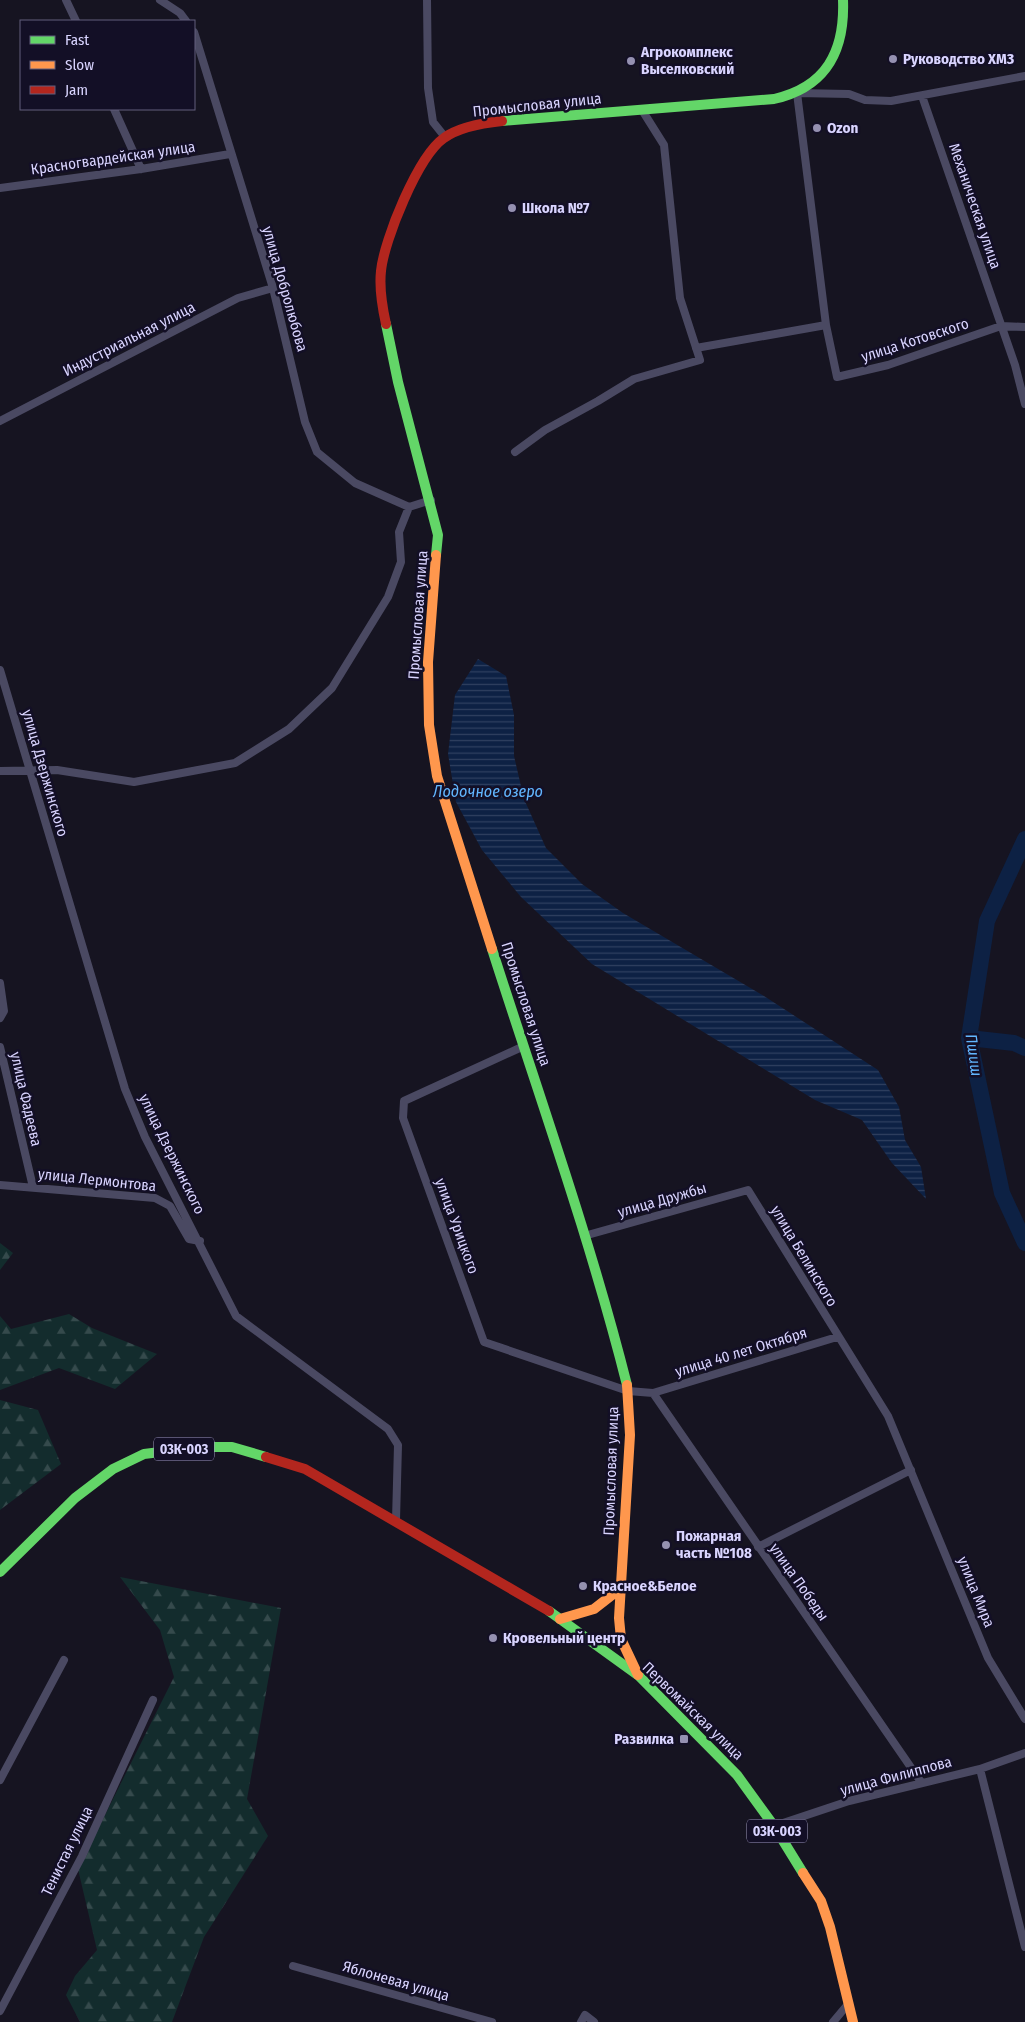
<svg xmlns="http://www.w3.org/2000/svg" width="1025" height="2022" viewBox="0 0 1025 2022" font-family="'Fira Sans Condensed',sans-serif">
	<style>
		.forest { fill: url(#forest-firs) }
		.water { fill: url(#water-rules) }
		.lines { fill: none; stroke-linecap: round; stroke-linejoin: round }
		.river { stroke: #0d2144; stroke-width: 16 }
		.street { stroke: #4a4962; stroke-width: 8 }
		.fast { stroke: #63d668; stroke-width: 10 }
		.slow { stroke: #ff974d; stroke-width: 10 }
		.jam { stroke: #b3261e; stroke-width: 10 }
		.poi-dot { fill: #9591b1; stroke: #130f26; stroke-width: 2 }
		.labels { text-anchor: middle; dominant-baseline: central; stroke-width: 5; stroke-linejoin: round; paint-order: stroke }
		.shield { fill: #130f26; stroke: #9e99be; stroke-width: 1 }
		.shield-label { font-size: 14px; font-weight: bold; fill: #d9d4ff }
		.poi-label { font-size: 15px; font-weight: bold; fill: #d9d4ff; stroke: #130f26; text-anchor: start }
		.street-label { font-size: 15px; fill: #d9d4ff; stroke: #130f26 }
		.water-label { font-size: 16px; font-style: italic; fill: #62b6ff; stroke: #130f26 }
	</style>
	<defs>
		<pattern id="forest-firs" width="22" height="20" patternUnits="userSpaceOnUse" patternTransform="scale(1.25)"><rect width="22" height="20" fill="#132c2d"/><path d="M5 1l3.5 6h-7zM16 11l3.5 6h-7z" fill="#354a4c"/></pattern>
		<pattern id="water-rules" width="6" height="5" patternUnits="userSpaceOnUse" patternTransform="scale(1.25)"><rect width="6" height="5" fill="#0d2144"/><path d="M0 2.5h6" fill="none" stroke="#304060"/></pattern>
	</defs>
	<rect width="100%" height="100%" fill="#161421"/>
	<path class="forest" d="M0,1243L13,1253L0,1270Z
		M69,1314L92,1328L157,1354L115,1389L59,1368L0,1390V1316L11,1329Z
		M0,1400L38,1410L61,1464L0,1510Z
		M120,1577L281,1608L247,1799L268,1836L204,1937L172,2022H80L66,1995L75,1976L97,1950L78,1869L174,1677L160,1630Z"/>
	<path class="water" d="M478,659L506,676L514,715V756L524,799L546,848L582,884L623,913L764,996L878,1070L899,1107L905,1140L921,1167L926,1199L892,1163L862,1120L815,1100L592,964L521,897L482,850L456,802L448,754L455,695Z"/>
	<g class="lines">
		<path class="river" d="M1025,839L987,921L969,1038L1002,1193L1025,1243
			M969,1038L1014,1043L1025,1048"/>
		<path class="street" d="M66,0L76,21
			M160,0L180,13L186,21
			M427,0L428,88L433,122L445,137
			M194,32L273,288L305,422L317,452L355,483L409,507
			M1025,76L891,101L865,100L849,94L797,93L826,325L837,377L888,365L1001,326L1025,327
			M922,96L1015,365L1025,404
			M114,109L141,169
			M0,188L141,169L230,154
			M696,348L826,325
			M0,421L238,298L273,288
			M515,452L545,430L598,401L634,379L700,360L680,298L664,145L642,110
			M0,670L125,1089L145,1137L236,1316L388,1429L398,1445L396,1520
			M0,771L57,770L134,782L235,763L289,729L332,688L388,597L401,562L399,532L409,507L431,500
			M0,983L4,1011L0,1018
			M524,1046L404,1101L403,1118L484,1342L628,1391L653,1393L921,1782
			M0,1047L33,1187
			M0,1185L155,1198L170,1206L189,1239L200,1241
			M584,1236L748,1190L888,1416L988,1658L1025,1719
			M653,1393L837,1337
			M758,1547L911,1470
			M980,1769L1025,1947
			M0,1780L64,1660
			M774,1826L849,1801L980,1769L1025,1753
			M293,1966L492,2022
			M0,2011L82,1856L153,1700
			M581,2022L585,2015L594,2022
			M833,2022L849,2003"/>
		<path class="fast" d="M502,121L774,99C826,87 845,52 843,0
			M386,324L398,382L438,535L436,555
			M492,949C538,1093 590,1238 627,1385
			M0,1572L75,1498L113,1469L144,1454L201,1447H232L266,1457
			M549,1611L639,1676L737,1775L774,1826L803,1873"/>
		<path class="slow" d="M436,555L428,662L429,725L437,776L492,949
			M627,1385L630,1435L619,1618L621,1639L638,1675
			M560,1619L594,1609L621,1588
			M803,1873L821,1901L830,1927L853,2022"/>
		<path class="jam" d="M386,324C382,306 379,289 381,271C384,240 418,156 444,138C459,127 483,123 502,121
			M266,1457L305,1469L549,1611"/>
	</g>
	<g class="poi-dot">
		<circle cx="893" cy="59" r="5"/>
		<circle cx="631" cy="61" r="5"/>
		<circle cx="817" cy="128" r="5"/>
		<circle cx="512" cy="208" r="5"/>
		<circle cx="666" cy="1545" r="5"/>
		<circle cx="583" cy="1586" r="5"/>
		<circle cx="493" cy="1638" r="5"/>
		<rect x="679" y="1734" width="10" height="10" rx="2.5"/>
	</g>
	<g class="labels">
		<g class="shield">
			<rect x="154" y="1437.5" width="60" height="23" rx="4"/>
			<rect x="747" y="1819.5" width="60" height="23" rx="4"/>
		</g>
		<g class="shield-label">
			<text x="184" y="1449">03К-003</text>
			<text x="777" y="1831">03К-003</text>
		</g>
		<g class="poi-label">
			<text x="641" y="52">Агрокомплекс<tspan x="641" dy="17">Выселковский</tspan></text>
			<text x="903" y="59">Руководство ХМЗ</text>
			<text x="827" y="128">Ozon</text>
			<text x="522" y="208">Школа №7</text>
			<text x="676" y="1536">Пожарная<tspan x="676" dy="17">часть №108</tspan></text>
			<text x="593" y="1586">Красное&amp;Белое</text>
			<text x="503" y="1638">Кровельный центр</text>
			<text x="674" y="1739" text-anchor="end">Развилка</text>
		</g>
		<g class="street-label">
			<text transform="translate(537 105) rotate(-6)">Промысловая улица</text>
			<text transform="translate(113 158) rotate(-8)">Красногвардейская улица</text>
			<text transform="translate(975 206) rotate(71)">Механическая улица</text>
			<text transform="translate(285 289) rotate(74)">улица Добролюбова</text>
			<text transform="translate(129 339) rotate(-27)">Индустриальная улица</text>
			<text transform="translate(915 340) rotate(-18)">улица Котовского</text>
			<text transform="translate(418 615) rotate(-86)">Промысловая улица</text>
			<text transform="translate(45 773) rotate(74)">улица Дзержинского</text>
			<text transform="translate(526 1004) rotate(72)">Промысловая улица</text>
			<text transform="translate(26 1099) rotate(77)">улица Фадеева</text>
			<text transform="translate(172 1154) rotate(64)">улица Дзержинского</text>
			<text transform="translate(97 1180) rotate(6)">улица Лермонтова</text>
			<text transform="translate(662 1200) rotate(-16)">улица Дружбы</text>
			<text transform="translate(457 1226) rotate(70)">улица Урицкого</text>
			<text transform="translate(804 1256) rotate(59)">улица Белинского</text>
			<text transform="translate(741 1352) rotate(-17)">улица 40 лет Октября</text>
			<text transform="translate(611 1471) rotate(-88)">Промысловая улица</text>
			<text transform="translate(799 1582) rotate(55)">улица Победы</text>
			<text transform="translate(976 1592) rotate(68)">улица Мира</text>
			<text transform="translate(693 1711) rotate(44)">Первомайская улица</text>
			<text transform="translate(896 1776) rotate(-15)">улица Филиппова</text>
			<text transform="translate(67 1851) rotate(-64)">Тенистая улица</text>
			<text transform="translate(396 1981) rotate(16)">Яблоневая улица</text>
		</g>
		<g class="water-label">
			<text x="488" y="791">Лодочное озеро</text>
			<text transform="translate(974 1055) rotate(82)">Пшиш</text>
		</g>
	</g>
	<rect x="20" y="20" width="175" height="90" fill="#130f26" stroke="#625e7d"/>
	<rect x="30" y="36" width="25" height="8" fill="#63d668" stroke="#625e7d"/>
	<text x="65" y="45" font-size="15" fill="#d9d4ff">Fast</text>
	<rect x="30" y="61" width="25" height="8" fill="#ff974d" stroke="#625e7d"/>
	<text x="65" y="70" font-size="15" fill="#d9d4ff">Slow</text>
	<rect x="30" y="86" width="25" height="8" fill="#b3261e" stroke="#625e7d"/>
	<text x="65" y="95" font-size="15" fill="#d9d4ff">Jam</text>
</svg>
